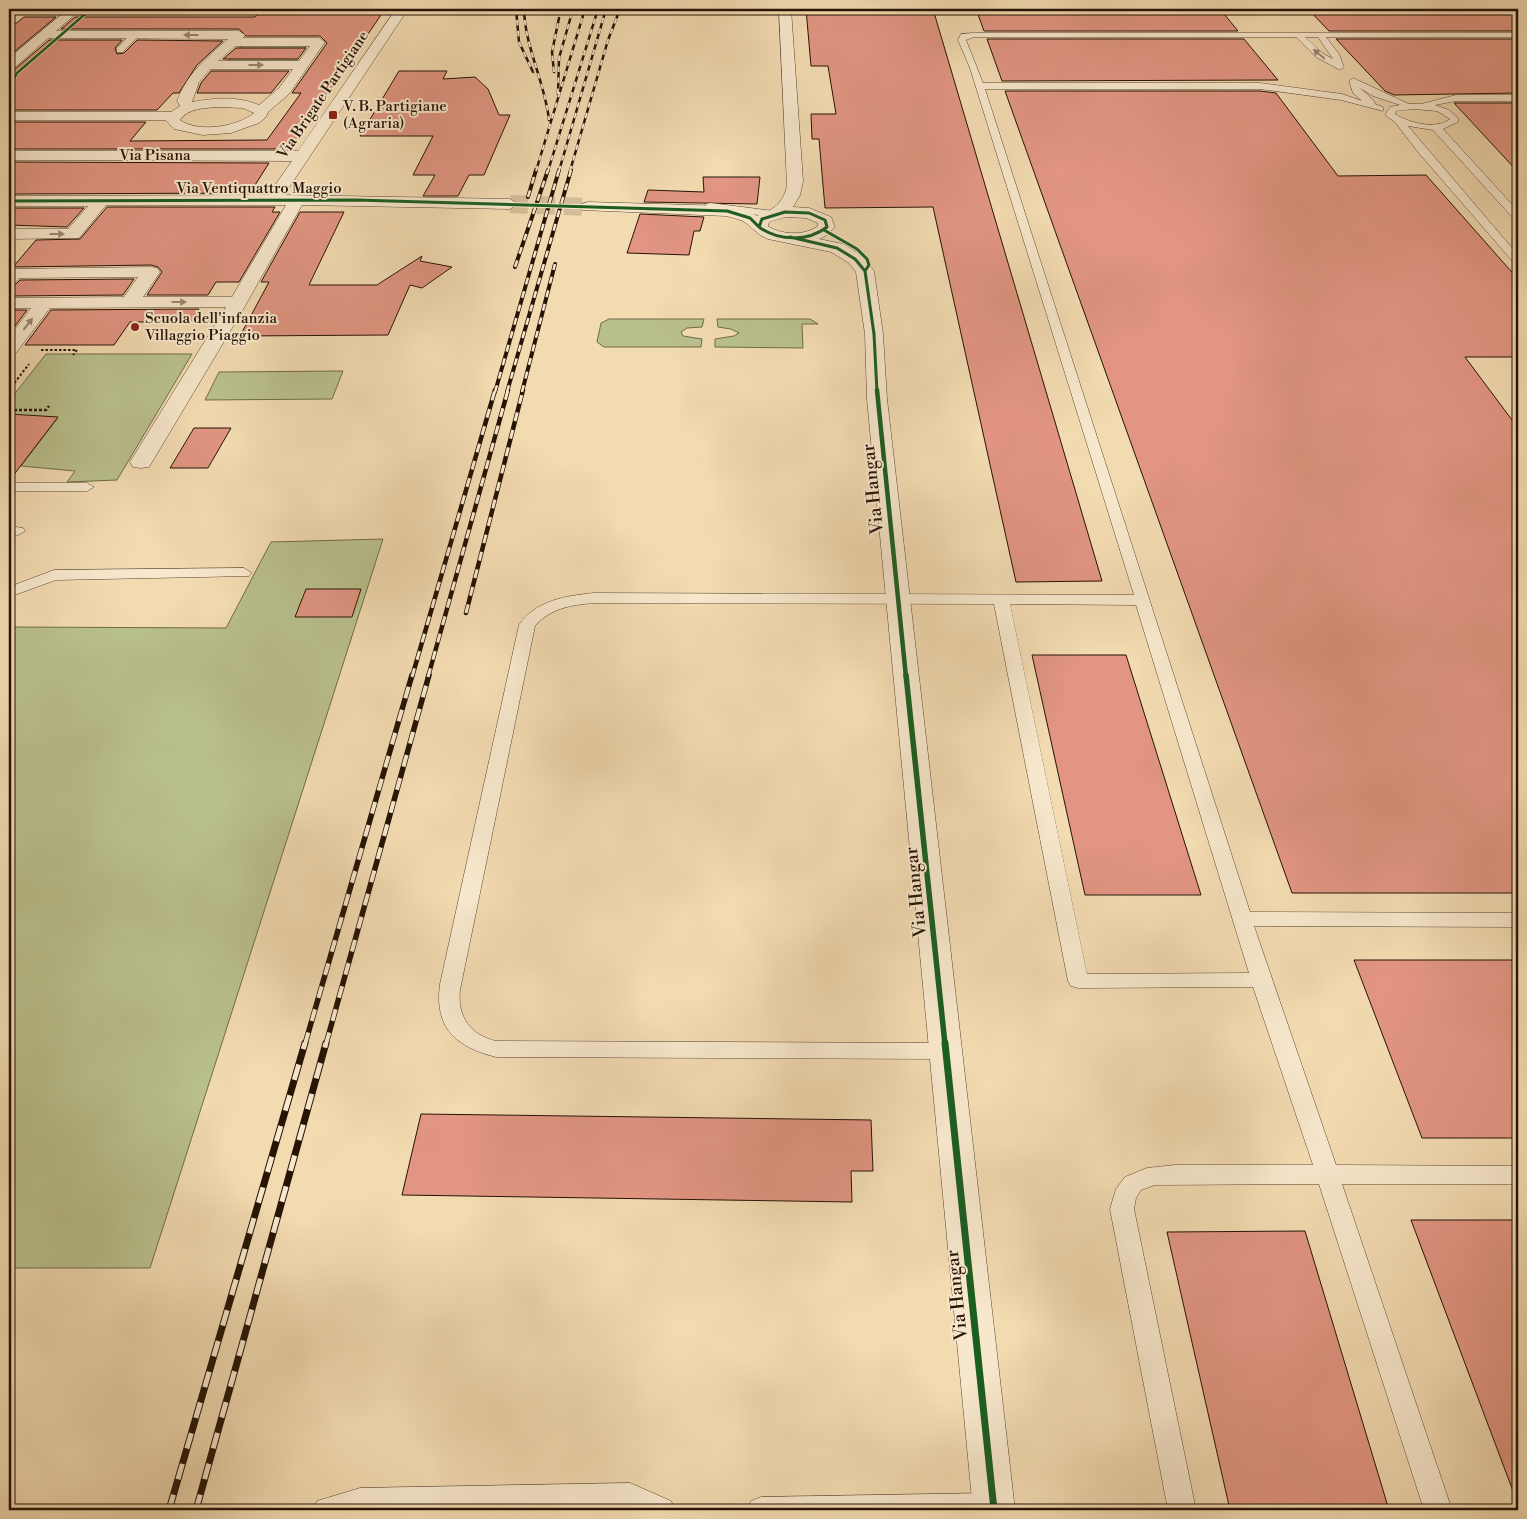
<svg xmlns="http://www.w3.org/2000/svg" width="1527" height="1519" viewBox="0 0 1527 1519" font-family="'Libre Bodoni',serif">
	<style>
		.green { fill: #b9c08d; stroke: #706a48 }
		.building { fill: #e19582; stroke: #261304 }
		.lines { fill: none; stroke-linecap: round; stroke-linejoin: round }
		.minor-tunnel { stroke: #d3bc97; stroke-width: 18; stroke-dasharray: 18 9; stroke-linecap: butt }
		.service-casing { stroke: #59452f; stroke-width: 1 }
		.minor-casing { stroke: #59452f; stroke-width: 1 }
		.tertiary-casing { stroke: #59452f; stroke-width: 1 }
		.path-far2 { stroke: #261304; stroke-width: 1; stroke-dasharray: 2 1; stroke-linecap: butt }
		.path-far1 { stroke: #261304; stroke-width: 2; stroke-dasharray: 2.5 2; stroke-linecap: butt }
		.path { stroke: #261304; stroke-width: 2.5; stroke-dasharray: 3 2; stroke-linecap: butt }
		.service { fill: #f7e7cc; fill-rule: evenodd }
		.minor { fill: #f7e7cc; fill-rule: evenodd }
		.tertiary { fill: #f7e7cc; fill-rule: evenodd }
		.rail-far4-casing { stroke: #261304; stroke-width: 2.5 }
		.rail-far3-casing { stroke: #261304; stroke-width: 4 }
		.rail-far2-casing { stroke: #261304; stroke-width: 4.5 }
		.rail-far1-casing { stroke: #261304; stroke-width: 5.5 }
		.rail-casing { stroke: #261304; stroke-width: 7 }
		.rail-far4 { stroke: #f7e7cc; stroke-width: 2; stroke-dasharray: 5.5; stroke-linecap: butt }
		.rail-far3 { stroke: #f7e7cc; stroke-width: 2.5; stroke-dasharray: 7; stroke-linecap: butt }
		.rail-far2 { stroke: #f7e7cc; stroke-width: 3; stroke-dasharray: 9; stroke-linecap: butt }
		.rail-far1 { stroke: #f7e7cc; stroke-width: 4; stroke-dasharray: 12; stroke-linecap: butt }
		.rail { stroke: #f7e7cc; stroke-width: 5; stroke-dasharray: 16; stroke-linecap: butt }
		.cycleway-far4-casing { stroke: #f7e7cc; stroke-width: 4 }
		.cycleway-far3-casing { stroke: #f7e7cc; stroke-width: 5 }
		.cycleway-far2-casing { stroke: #f7e7cc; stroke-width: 7 }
		.cycleway-far1-casing { stroke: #f7e7cc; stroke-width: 9 }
		.cycleway-casing { stroke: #f7e7cc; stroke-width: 10 }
		.cycleway-far4 { stroke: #1b5e20; stroke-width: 2.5 }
		.cycleway-far3 { stroke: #1b5e20; stroke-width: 3 }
		.cycleway-far2 { stroke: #1b5e20; stroke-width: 4.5 }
		.cycleway-far1 { stroke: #1b5e20; stroke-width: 5.5 }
		.cycleway { stroke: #1b5e20; stroke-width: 7 }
		.oneway { fill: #998872 }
		.poi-dot { fill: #8f2418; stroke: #f7e7cc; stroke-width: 2 }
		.labels { text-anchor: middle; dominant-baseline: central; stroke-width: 4; stroke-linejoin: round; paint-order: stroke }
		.far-street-label { font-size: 15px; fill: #261304; stroke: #f7e7cc }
		.far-poi-label { font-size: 15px; fill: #261304; stroke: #f7e7cc; text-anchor: start }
		.street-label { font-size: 18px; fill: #261304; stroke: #f7e7cc }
	</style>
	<rect width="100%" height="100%" fill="#f2dab1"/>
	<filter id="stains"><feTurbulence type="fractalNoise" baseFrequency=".004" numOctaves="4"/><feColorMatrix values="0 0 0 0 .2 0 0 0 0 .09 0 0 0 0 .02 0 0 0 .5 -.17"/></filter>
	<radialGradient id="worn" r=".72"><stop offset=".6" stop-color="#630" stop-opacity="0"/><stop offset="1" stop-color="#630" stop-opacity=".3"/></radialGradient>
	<path class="green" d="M242,45H307L294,63H227Z
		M609,319H704L702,327L687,328L681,332L683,336L702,339L701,347H604L597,342L601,323Z
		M717,319H810L818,324H802L803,348L715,347V339L734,336L739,333L731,329L718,327Z
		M46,354H192L117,480L67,482L75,471L21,466L57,419L9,414V401Z
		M343,371L332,399L205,400L219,372Z
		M383,539L150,1268H9V631L11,627L226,628L271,542Z"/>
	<path class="building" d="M261,9H385L290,149H9V122H146L130,141L267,140L301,93H292L327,43L320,36H246L239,29H61L75,17H255Z
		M806,9H933L1102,581L1016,582L933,207L825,208L819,139H812L811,114H836L828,66H811Z
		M976,9H1220L1238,31H984Z
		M1308,9H1518V31H1329Z
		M24,17H56L9,56V29Z
		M987,39H1244L1278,80L1002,81Z
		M1336,39H1518V93L1394,95L1385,91Z
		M49,40H122L115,48L117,54L124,53L137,40L223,41L197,65L179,93H173L157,110H9V71L15,69Z
		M236,48H306L298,59H223Z
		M211,71H289L271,93H197L201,83Z
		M399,71H447L443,79L475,77L488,89L499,115H510L484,175H469L458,196H423L435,175H413L433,136H360Z
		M1005,91H1260L1276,93L1338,176L1426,175L1518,279V357H1465L1518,428V893H1292Z
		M1454,103H1518V172Z
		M9,162L269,163L250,193L9,194Z
		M703,177H760L757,204L644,202L648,190L704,192Z
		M107,207H275L272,212H280L239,282H216L208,295H147L162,272L158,267L151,265L13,267L36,240L80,239Z
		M9,208H84L67,227L9,225Z
		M300,212H344L309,285H377L422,256L420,261L452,267L422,288L410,285L388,335L240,336L269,282H261Z
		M640,214L704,217L700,231H694L689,255L627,253Z
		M134,279L123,295L9,296V286L15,285L20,280Z
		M199,309L191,322H130L114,345H25L51,310Z
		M9,310H27L9,334Z
		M9,414L58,417L9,481Z
		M194,428H231L208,468H170Z
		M306,589H361L352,617H295Z
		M1032,655H1126L1201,895H1085Z
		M1354,960H1518V1138H1422Z
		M421,1114L871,1120L873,1171H851L852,1202L402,1195Z
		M1411,1220H1518V1499H1516Z
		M1305,1231L1389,1510H1230L1167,1232Z"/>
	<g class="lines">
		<path class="minor-tunnel" d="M510,204L588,207"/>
		<g class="service-casing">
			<path id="service" d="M133,32L140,34L123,52H117V48Z
				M974,33H1518V37H1326L1339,54L1344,67L1340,70L1316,57L1296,37H974L966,40L983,83H1260L1342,94L1362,101L1353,93L1349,81L1353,78L1409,104H1421L1456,95H1518V101H1456L1435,105L1449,110L1458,118V122L1443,129L1518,211V220L1514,219L1433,130L1408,126L1518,255V264L1514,263L1418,152L1395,122L1385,115L1390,107L1400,105L1373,96L1360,88L1374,101L1375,104L1383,107V111L1341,100L1260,89H985L1250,912L1518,913V927L1254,926L1336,1165L1518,1166V1184H1342L1452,1510H1424L1319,1184L1155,1185L1141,1190L1136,1198L1134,1209L1196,1510H1168L1110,1209L1116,1189L1125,1177L1147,1168L1175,1165H1313L1253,987L1078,988L1071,986L1068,981L994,604L594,603C571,605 551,608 535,626L460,990C457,1016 470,1035 496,1041L945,1043L953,1045L956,1051L953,1057L945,1059L496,1057C456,1047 434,1028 440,984L519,625C536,600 566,596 594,593L1134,595L970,68L958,40L961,34ZM1305,37H1318L1333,59L1322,53ZM1414,109L1437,111L1450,119C1436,130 1409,123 1395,114L1396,111ZM1010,604L1136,605L1249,973L1087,974Z
				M710,203L774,211L779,214L774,217L706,208V204Z
				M9,483H87L94,487L87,491H9Z
				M9,526L23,528L25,531L18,535L9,534Z
				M244,568L252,573L249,576L56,580L9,597V587L54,570Z
				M630,1483L671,1501L675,1510H313L317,1501L360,1488Z
				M993,1493L1003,1497L1007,1506L1005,1510H747L751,1501L761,1497Z"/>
		</g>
		<g class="minor-casing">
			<path id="minor" d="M396,9H408L284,195L510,199L518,204L510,209L302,205L241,313L152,462L149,467L141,468L133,467L130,462L226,307L50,308L16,353L9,355V337L31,308H9V298L124,297L138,277L19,278L15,283L9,284V269L151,267L157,268L160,272L143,297H232L286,205H106L79,238L9,239V229H68L88,206H9V196L268,195L292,161L9,160V151H298Z
				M46,31H239L245,35L243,38H319L325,42L289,94L268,112L266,117L259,123L231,133L203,135L174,129L165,120H9V112H171L180,106L177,101C187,74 207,57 228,39L42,38L40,35ZM235,46H310L299,61H218ZM210,69H293L279,88L259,105C238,96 214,98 192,102L199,82ZM219,107L243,108L254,113C237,127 198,133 180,120C188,108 205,108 219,107Z
				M588,202L727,206L756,215L767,227L765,231C753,234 752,226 743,221C738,219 731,217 726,216L582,210L580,207L582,204Z"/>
		</g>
		<g class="tertiary-casing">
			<path id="tertiary" d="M68,9H81L14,68L9,69V58Z
				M779,9H791L803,181L800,195L793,207L809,208L831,217L835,227L827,235L819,239L843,244L861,255L874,271L883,334L887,399L1015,1510H973L867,399L865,334L856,272L849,263L831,252L768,239L760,235L751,227L756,216C772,211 783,204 787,186ZM786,217L806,218L818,223V226C805,236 781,235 768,226L769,222Z"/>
		</g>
		<path class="path-far2" d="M196,9L195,12H199"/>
		<path class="path-far1" d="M41,350H77L73,355
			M9,390L29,364"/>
		<path class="path" d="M9,410H46L49,406"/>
		<use href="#service" class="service"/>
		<use href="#minor" class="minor"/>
		<use href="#tertiary" class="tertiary"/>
		<g class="rail-far4-casing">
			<path id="rail-far4" d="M516,9L519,42L533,72
				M524,9C525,48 545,82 549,120
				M554,72L552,52L559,18
				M558,94L559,58L573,9
				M536,171L585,9
				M548,171L598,9
				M559,171L606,9
				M570,171L608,40L620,9"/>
		</g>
		<g class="rail-far3-casing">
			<path id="rail-far3" d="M528,197L536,170
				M515,267L548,170
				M495,392L559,170
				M507,392L571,170
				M522,392L555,264"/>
		</g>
		<g class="rail-far2-casing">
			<path id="rail-far2" d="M466,613L523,390
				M412,677L495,390
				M428,677L508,390"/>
		</g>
		<g class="rail-far1-casing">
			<path id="rail-far1" d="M305,1044L412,675
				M326,1044L429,675"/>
		</g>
		<g class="rail-casing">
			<path id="rail" d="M169,1510L305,1043
				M196,1510L326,1043"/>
		</g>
		<use href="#rail-far4" class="rail-far4"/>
		<use href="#rail-far3" class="rail-far3"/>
		<use href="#rail-far2" class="rail-far2"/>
		<use href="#rail-far1" class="rail-far1"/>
		<use href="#rail" class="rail"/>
		<g class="cycleway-far4-casing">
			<path id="cycleway-far4" d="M9,89L17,73L91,9"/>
		</g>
		<g class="cycleway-far3-casing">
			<path id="cycleway-far3" d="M9,201L356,200L727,211L750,218L759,227
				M785,212L809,213L825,220L827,227C808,242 778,241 759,227L762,219Z
				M824,230L857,249L867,259L869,265L865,271
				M790,237L837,248L855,259L865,271L874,334L877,392"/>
		</g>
		<g class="cycleway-far2-casing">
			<path id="cycleway-far2" d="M877,390L906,677"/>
		</g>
		<g class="cycleway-far1-casing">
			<path id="cycleway-far1" d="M906,675L945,1044"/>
		</g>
		<g class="cycleway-casing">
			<path id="cycleway" d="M945,1043L994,1510"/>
		</g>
		<use href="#cycleway-far4" class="cycleway-far4"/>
		<use href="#cycleway-far3" class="cycleway-far3"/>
		<use href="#cycleway-far2" class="cycleway-far2"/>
		<use href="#cycleway-far1" class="cycleway-far1"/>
		<use href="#cycleway" class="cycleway"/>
	</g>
	<defs><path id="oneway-solid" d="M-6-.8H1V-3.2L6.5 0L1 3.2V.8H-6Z" transform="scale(1.25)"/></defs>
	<g class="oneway">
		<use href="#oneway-solid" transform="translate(191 35) rotate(-180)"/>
		<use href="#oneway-solid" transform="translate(1319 54) rotate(-140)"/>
		<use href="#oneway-solid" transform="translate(256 65)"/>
		<use href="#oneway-solid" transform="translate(57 234)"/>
		<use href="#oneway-solid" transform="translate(179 302)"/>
		<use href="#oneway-solid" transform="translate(28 324) rotate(-52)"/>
	</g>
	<g class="poi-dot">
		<rect x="328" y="110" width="10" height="10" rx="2.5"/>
		<circle cx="135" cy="327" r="5"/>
	</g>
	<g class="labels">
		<g class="far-street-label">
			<text transform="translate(323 95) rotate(-56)">Via Brigate Partigiane</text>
			<text x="155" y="155">Via Pisana</text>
			<text x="259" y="188">Via Ventiquattro Maggio</text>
		</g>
		<g class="far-poi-label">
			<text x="343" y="106">V. B. Partigiane<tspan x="343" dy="17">(Agraria)</tspan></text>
			<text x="145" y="318">Scuola dell'infanzia<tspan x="145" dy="17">Villaggio Piaggio</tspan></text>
		</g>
		<g class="street-label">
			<text transform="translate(873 489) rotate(-96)">Via Hangar</text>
			<text transform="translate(916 892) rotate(-96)">Via Hangar</text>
			<text transform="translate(957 1295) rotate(-96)">Via Hangar</text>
		</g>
	</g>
	<rect width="1527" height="1519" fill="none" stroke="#f2dab1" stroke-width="30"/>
	<rect x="10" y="10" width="1507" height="1499" fill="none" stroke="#261304" stroke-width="2.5"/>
	<rect x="15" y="15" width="1497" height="1489" fill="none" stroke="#261304"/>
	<rect width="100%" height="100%" filter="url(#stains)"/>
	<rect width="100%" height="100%" fill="url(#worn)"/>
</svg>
